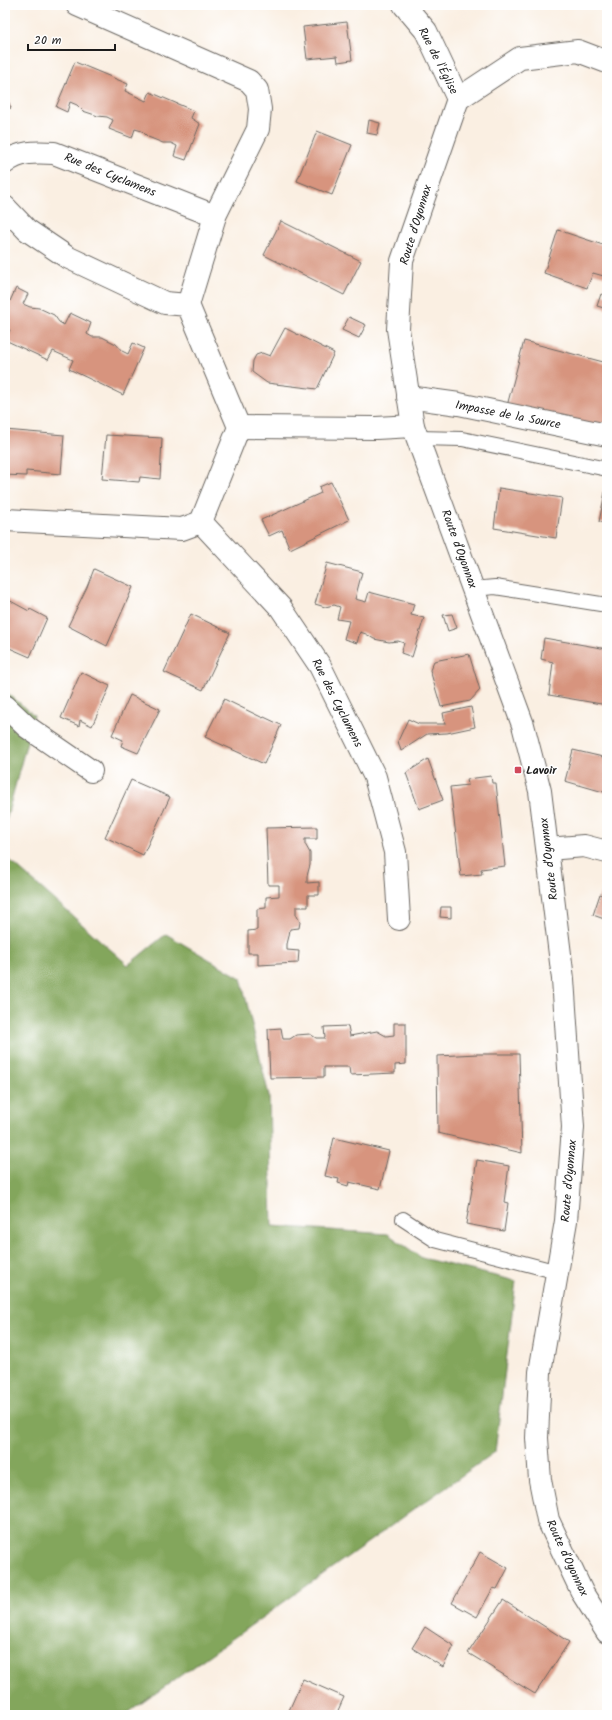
<svg xmlns="http://www.w3.org/2000/svg" width="612" height="1720" viewBox="0 0 612 1720" font-family="Kalam,sans-serif">
	<style>
		.forest { fill: #83a65b; stroke: #50613c }
		.building { fill: #d7947e }
		.lines { fill: none; stroke-linecap: round; stroke-linejoin: round }
		.lane-casing { stroke: #6a6661; stroke-width: 16 }
		.street-casing { stroke: #6a6661; stroke-width: 24 }
		.lane { stroke: #fff; stroke-width: 14 }
		.street { stroke: #fff; stroke-width: 22 }
		.poi-dot { fill: #d1495b; stroke: #fff; stroke-width: 1.5 }
		.labels { text-anchor: middle; dominant-baseline: central; stroke-width: 3; stroke-linejoin: round; paint-order: stroke }
		.street-label { font-size: 12px; fill: #1c1c1c; stroke: #fff }
		.poi-label { font-size: 12px; font-weight: bold; fill: #1c1c1c; stroke: #fff; text-anchor: start }
	</style>
	<rect width="100%" height="100%" fill="#fff"/>
	<filter id="ink" filterUnits="userSpaceOnUse"><feTurbulence type="fractalNoise" baseFrequency=".025" numOctaves="2"/><feDisplacementMap in="SourceGraphic" scale="8" xChannelSelector="R" yChannelSelector="G"/><feConvolveMatrix kernelMatrix="1 2 1 2 8 2 1 2 1" color-interpolation-filters="sRGB"/></filter>
	<filter id="wash" filterUnits="userSpaceOnUse"><feTurbulence type="fractalNoise" baseFrequency=".012" numOctaves="4" result="noise"/><feDisplacementMap in="SourceGraphic" scale="16" xChannelSelector="R" yChannelSelector="G"/><feGaussianBlur stdDeviation="0.9" result="paint"/><feColorMatrix in="noise" values="0 0 0 0 0 0 0 0 0 0 0 0 0 0 0 0 0 1.4 0 .05"/><feComposite in="paint" operator="in"/></filter>
	<g filter="url(#wash)">
		<rect width="100%" height="100%" fill="#faefe2"/>
		<g class="forest">
			<path d="M5,691L34,715L5,824Z"/>
			<path d="M5,856L128,965L166,934L241,978L269,1096L272,1226L388,1234L422,1258L516,1281L495,1452L125,1715H5Z"/>
		</g>
		<g id="blocks">
			<g class="building">
				<path d="M347,22L352,60L338,62L337,56L307,59L303,27Z"/>
				<path d="M75,62L128,84L125,91L146,101L150,92L194,111L191,118L200,124L186,160L174,156L177,146L171,143H163L148,137L142,131L135,129L132,138L109,129L113,120L107,117L98,116L83,111L77,105L70,102L67,112L56,107Z"/>
				<path d="M5,94L11,108L5,110Z"/>
				<path d="M369,120L380,123L377,135L367,133Z"/>
				<path d="M317,131L352,145L332,195L297,181Z"/>
				<path d="M281,221L361,261L344,295L264,255Z"/>
				<path d="M558,230L603,245L607,234V277L593,273L587,288L544,273Z"/>
				<path d="M16,288L28,294L23,304L30,307L39,308L54,315L59,322L64,325L70,313L91,323L87,334L92,337H102L116,344L122,351L128,354L133,343L144,348L123,395L69,369L73,360L53,351L48,360L5,340L10,330L5,328V312Z"/>
				<path d="M601,294L607,295V309L597,306Z"/>
				<path d="M349,317L366,325L359,338L342,330Z"/>
				<path d="M285,328L334,353L317,389L267,383L252,372L253,361L256,355L262,353L270,356Z"/>
				<path d="M524,341L607,363V433L507,406Z"/>
				<path d="M5,430L64,435L61,474L26,471V476L5,475Z"/>
				<path d="M106,435L162,438L160,479L140,477L139,482L102,479Z"/>
				<path d="M331,482L349,520L290,549L282,530L269,536L261,520L321,493L319,487Z"/>
				<path d="M499,488L562,498L556,538L494,528Z"/>
				<path d="M605,492L607,493V523L599,522Z"/>
				<path d="M327,563L362,572L355,599L366,602L369,592L414,604L411,615L424,618L412,657L401,653L404,643L398,641L389,642L374,639L366,634L360,632L357,643L344,639L349,621L337,619L340,607L334,605L325,607L315,604Z"/>
				<path d="M94,569L133,587L107,646L68,626L87,587Z"/>
				<path d="M5,598L29,611L30,609L47,618L30,657L5,646Z"/>
				<path d="M191,614L230,633L203,690L164,672Z"/>
				<path d="M452,614L457,628L448,631L443,615Z"/>
				<path d="M544,638L607,649V705L549,695L553,662L541,659Z"/>
				<path d="M469,654L480,690L470,701L441,707L430,670L434,661Z"/>
				<path d="M81,672L110,686L92,726L80,720L79,726L61,718Z"/>
				<path d="M130,695L160,709L138,753L121,746L123,740L112,735Z"/>
				<path d="M224,699L263,718L264,717L281,725L264,764L205,737Z"/>
				<path d="M471,707L475,727L447,733L427,734L401,751L398,741L408,719L419,724H445L443,713Z"/>
				<path d="M573,750L607,758V793L565,781Z"/>
				<path d="M428,759L443,800L419,809L406,773Z"/>
				<path d="M491,776L492,783H496L505,866L481,869L482,874L461,876L450,787L468,785L467,779Z"/>
				<path d="M131,780L170,797L143,855L105,837Z"/>
				<path d="M317,827V839H305V844L310,853V865L307,876V883L319,882V895H308V907H296V914L300,922L299,928L290,929L289,936L287,944V950L299,951L298,963L258,965V953H248V931L257,930V909L266,908V897L279,896V885H268L266,828Z"/>
				<path d="M600,894L607,897V920L593,915Z"/>
				<path d="M441,907H451V918L440,917Z"/>
				<path d="M394,1023H406V1064L395,1065V1073L350,1075L349,1067H324V1077L270,1078L268,1029L281,1028L283,1039H290L296,1035L310,1034L316,1038H325L324,1027L348,1026L350,1036L377,1031L386,1036L394,1035Z"/>
				<path d="M478,1054H519L522,1153L438,1133L437,1056Z"/>
				<path d="M334,1138L389,1151L380,1189L349,1182L348,1186L338,1183L339,1179L325,1176Z"/>
				<path d="M477,1160L509,1166L504,1202L508,1203L504,1231L466,1224Z"/>
				<path d="M480,1552L508,1568L497,1589L493,1588L477,1617L452,1603Z"/>
				<path d="M503,1600L569,1642L535,1694L468,1653Z"/>
				<path d="M425,1627L454,1646L443,1667L412,1648Z"/>
				<path d="M303,1679L344,1697L336,1715H287Z"/>
			</g>
		</g>
	</g>
	<g filter="url(#ink)">
		<use href="#blocks" fill-opacity="0" stroke="#6a6661" stroke-width="1"/>
		<g class="lines">
			<g class="lane-casing">
				<g id="lane">
					<path d="M418,438L462,439L607,469"/>
					<path d="M473,589L495,587L607,605"/>
					<path d="M403,1219L435,1240L558,1272"/>
				</g>
			</g>
			<g class="street-casing">
				<g id="street">
					<path d="M77,5L249,81L257,90L260,109L258,129L215,216L188,305"/>
					<path d="M404,5L426,31L458,99"/>
					<path d="M458,99L402,261L398,329L413,426L523,725L540,791L563,979L573,1127L566,1221L540,1372L537,1438L540,1480L548,1520L583,1594L607,1632"/>
					<path d="M458,99L520,58L578,51L607,62"/>
					<path d="M5,163C19,151 36,152 54,153L215,216"/>
					<path d="M5,207L27,230L67,257L165,303L188,305L239,427L201,522L182,529L5,520"/>
					<path d="M408,397L459,404L607,435"/>
					<path d="M239,427L376,428L413,426"/>
					<path d="M201,522L281,608L320,666L375,777L395,852L399,919"/>
					<path d="M5,706L27,727L91,771"/>
					<path d="M548,849L584,846L607,852"/>
				</g>
			</g>
			<use href="#lane" class="lane"/>
			<use href="#street" class="street"/>
		</g>
	</g>
	<rect class="poi-dot" x="514" y="766" width="8" height="8" rx="2"/>
	<g class="labels">
		<g class="street-label">
			<text transform="translate(438 61) rotate(63)">Rue de l'Église</text>
			<text transform="translate(110 175) rotate(22)">Rue des Cyclamens</text>
			<text transform="translate(416 225) rotate(-73)">Route d'Oyonnax</text>
			<text transform="translate(508 415) rotate(11)">Impasse de la Source</text>
			<text transform="translate(459 549) rotate(70)">Route d'Oyonnax</text>
			<text transform="translate(337 703) rotate(63)">Rue des Cyclamens</text>
			<text transform="translate(549 859) rotate(-97)">Route d'Oyonnax</text>
			<text transform="translate(569 1181) rotate(-85)">Route d'Oyonnax</text>
			<text transform="translate(567 1558) rotate(65)">Route d'Oyonnax</text>
		</g>
		<g class="poi-label">
			<text x="526" y="770">Lavoir</text>
		</g>
	</g>
	<rect width="612" height="1720" fill="none" stroke="#fff" stroke-width="20"/>
	<path d="M28 44v6h87v-6" fill="none" stroke="#1c1c1c" stroke-width="2"/>
	<text x="34" y="44" font-size="12" fill="#1c1c1c" stroke="#ffffff" stroke-width="3" paint-order="stroke">20 m</text>
</svg>
